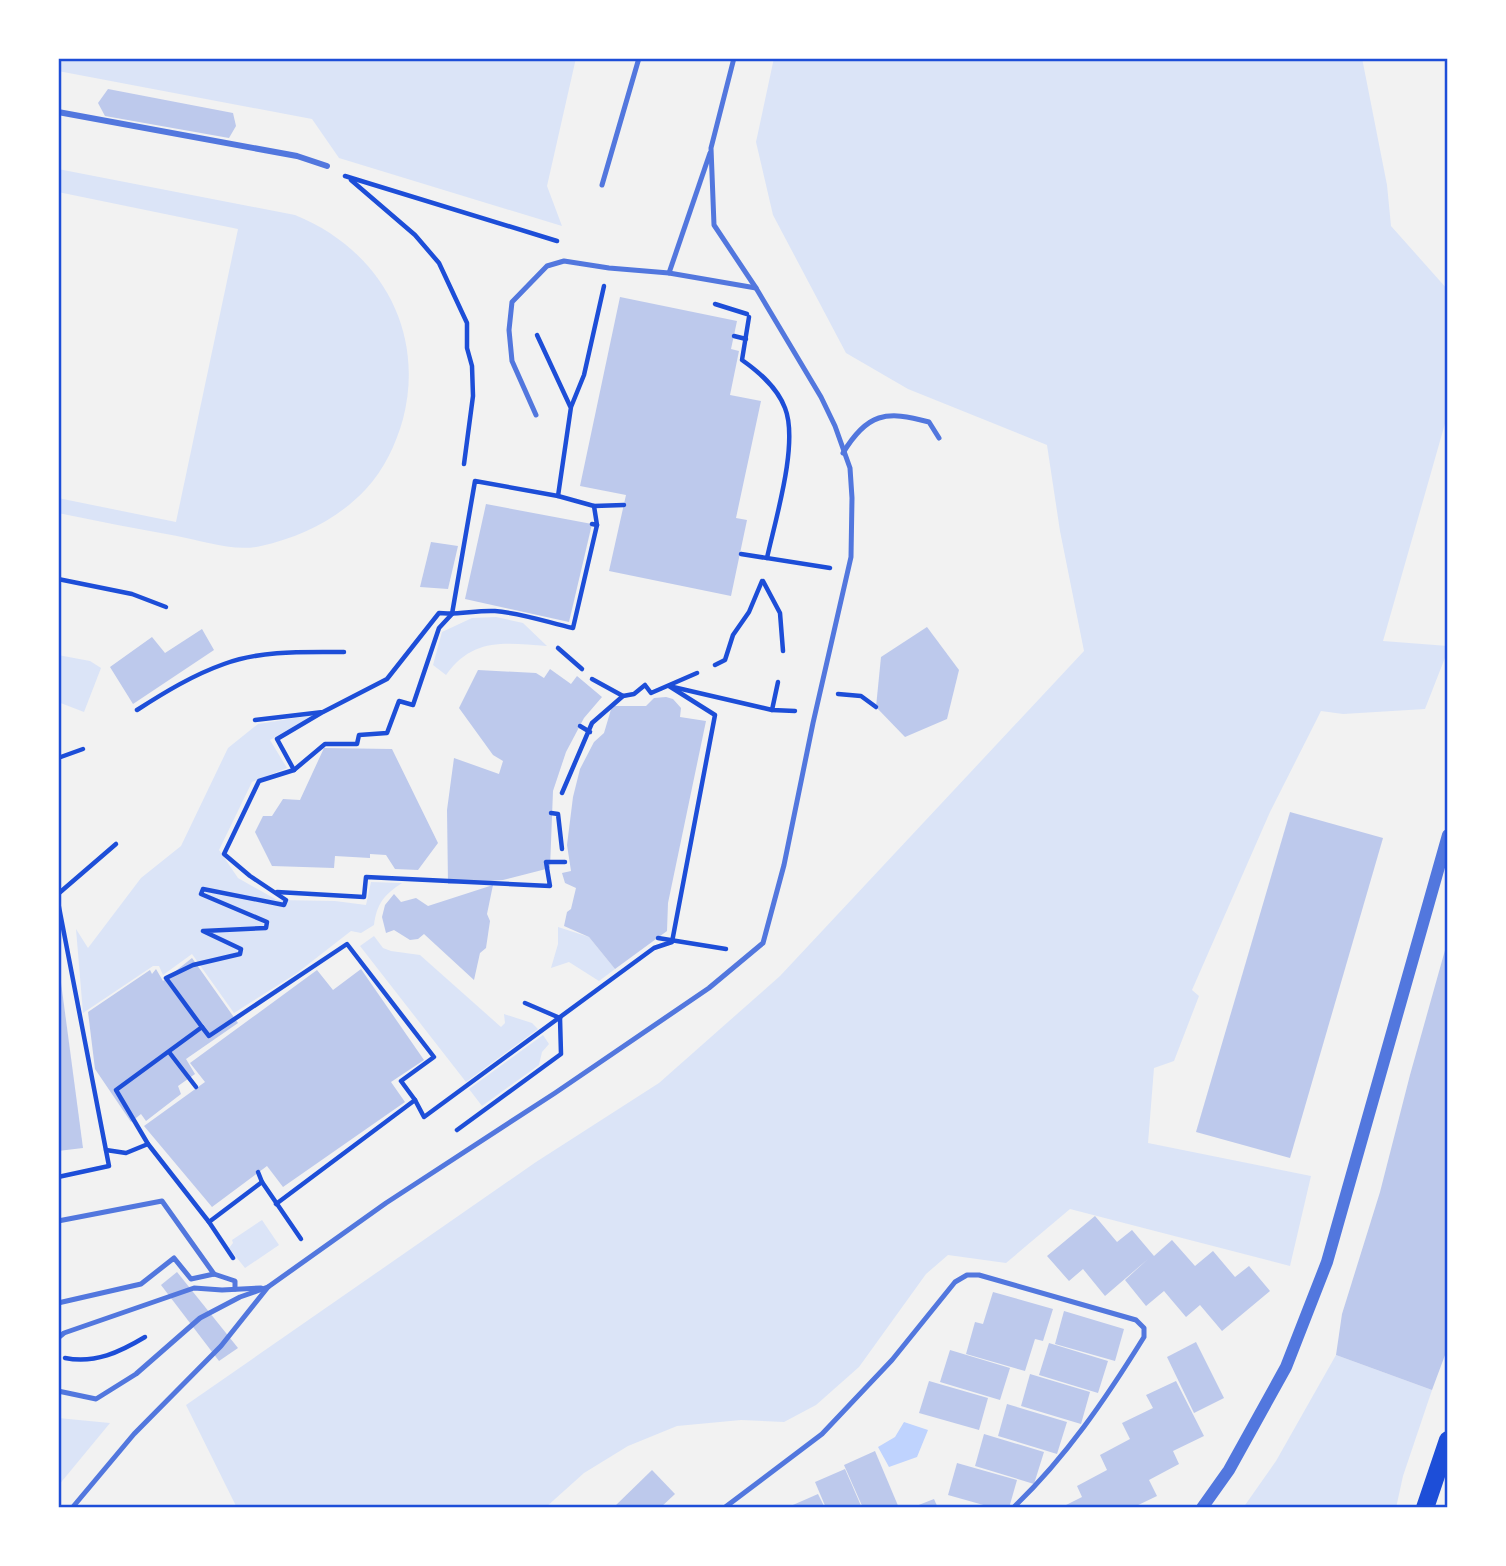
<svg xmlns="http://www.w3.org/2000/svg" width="1506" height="1566" viewBox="0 0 1506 1566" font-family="'DejaVu Sans',sans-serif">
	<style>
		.green { fill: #dbe4f7 }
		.water { fill: #bfd3fe }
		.building { fill: #bdc9ec }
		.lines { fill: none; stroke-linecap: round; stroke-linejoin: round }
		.path { stroke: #1d4ed8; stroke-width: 4.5 }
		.service { stroke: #5277de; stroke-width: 5 }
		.pedestrian { stroke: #5277de; stroke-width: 6 }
		.tertiary { stroke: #5277de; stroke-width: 12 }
		.primary { stroke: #1d4ed8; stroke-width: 18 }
		.neatline { fill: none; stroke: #1d4ed8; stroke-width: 2.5 }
	</style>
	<rect width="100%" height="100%" fill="#f2f2f2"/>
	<g class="green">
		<path d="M58,58H576L547,186L562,226L339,158L312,119L58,71Z"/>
		<path d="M774,58H1362L1387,185L1391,226L1448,290V413L1383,641L1448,646V650L1425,709L1343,714L1321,711L1270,812L1192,990L1199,996L1174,1061L1154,1068L1148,1143L1311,1176L1290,1266L1070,1209L1006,1263L948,1255L926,1274L859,1367L816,1405L784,1422L741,1420L677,1426L628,1446L584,1473L545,1508H237L186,1405L536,1162L659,1083L780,976L1084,651L1060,531L1047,445L908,389L846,353L773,215L756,142Z"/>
		<path d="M58,169L295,215C379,249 426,330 403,419C396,444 384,470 366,489C338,519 301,537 261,546C234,552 203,541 177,536C137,529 98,521 58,513V498L176,522L238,229L58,192Z"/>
		<path d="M496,617L523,623L547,646C505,643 473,637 446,675L433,665L442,632L472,618Z"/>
		<path d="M58,655L90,661L101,668L84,712L58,702Z"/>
		<path d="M314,715L270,740L287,768L252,782L219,850L238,878L277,900L335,901L366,905L371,882L402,883C384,895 377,903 374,925L361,933L351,931L297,973L234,1013L192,954L163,975L159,966H153L83,1013L76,929L88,948L141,878L181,846L228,748L258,724Z"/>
		<path d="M558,927L589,937L615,969L599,981L569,962L551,968L558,944Z"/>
		<path d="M374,936L383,948L391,951L420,955L501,1027L505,1023L504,1014L532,1023L538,1029L466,1082L360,946Z"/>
		<path d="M543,1035L549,1044L542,1052L539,1065L482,1106L469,1089Z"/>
		<path d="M262,1220L279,1245L245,1268L229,1248L233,1243L232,1240Z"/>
		<path d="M1336,1355L1432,1390L1403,1476L1396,1508H1243L1276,1461Z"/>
		<path d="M58,1418L110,1423L58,1486Z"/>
	</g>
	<path class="water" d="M904,1422L928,1430L917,1457L889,1467L878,1447L895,1437Z"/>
	<g class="building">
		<path d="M108,89L233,113L236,126L229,138L105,116L98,103Z"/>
		<path d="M620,297L737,321L731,349L739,351L730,395L761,401L736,518L747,520L731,596L609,571L626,495L580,486Z"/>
		<path d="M486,504L592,524L569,622L465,599Z"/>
		<path d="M431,542L458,546L448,589L420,587Z"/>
		<path d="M927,627L959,670L947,719L905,737L876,707L881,657Z"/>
		<path d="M202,629L214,650L133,704L110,667L152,637L165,653Z"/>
		<path d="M550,669L571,684L577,676L602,697L584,718L566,752L553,791L550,868L503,880L448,884L447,810L454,758L499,774L503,761L493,755L459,708L478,670L536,673L544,678Z"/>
		<path d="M666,697L673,699L681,708L680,717L706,721L668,903L667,931L615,969L589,937L564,926L567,912L571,909L576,888L565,883L562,873L571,871L567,845L573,797L580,769L594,742L604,733L612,706H646L654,698Z"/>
		<path d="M324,748L392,749L438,843L418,870L395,869L386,855L370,854V858L335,856L334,868L272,866L255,832L263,816H272L283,799L300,800Z"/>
		<path d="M1290,812L1383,838L1290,1158L1196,1132Z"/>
		<path d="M493,885L487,914L490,921L486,948L480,953L474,980L424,934L418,939L410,940L394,930L386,933L382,917L385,905L394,894L401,902L416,898L428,906Z"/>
		<path d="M1447,943L1448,1347L1432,1390L1336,1355L1342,1314L1380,1192L1410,1075Z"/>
		<path d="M192,958L238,1023L186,1059L195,1074L178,1086L181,1094L146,1121L141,1114L131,1122L95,1069L88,1012L150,970L152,974L156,969L163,981Z"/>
		<path d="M58,960L83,1148L58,1151Z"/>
		<path d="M361,969L424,1060L391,1082L405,1102L283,1187L267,1166L212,1207L144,1126L205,1082L190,1063L317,970L333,990Z"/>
		<path d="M1095,1216L1117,1242L1132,1230L1154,1256L1172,1240L1195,1266L1213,1251L1235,1277L1249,1266L1270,1291L1222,1331L1200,1305L1186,1317L1164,1291L1146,1306L1125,1280L1148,1259L1105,1296L1083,1269L1069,1281L1047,1256Z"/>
		<path d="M177,1272L238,1348L219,1361L161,1285Z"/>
		<path d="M993,1292L1053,1309L1043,1341L1035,1339L1025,1371L966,1354L975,1322L983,1324Z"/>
		<path d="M1064,1311L1124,1329L1115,1361L1055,1344Z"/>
		<path d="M1196,1342L1224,1398L1194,1413L1167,1357Z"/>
		<path d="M1049,1343L1108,1361L1098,1393L1039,1375Z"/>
		<path d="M950,1350L1010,1368L1000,1400L940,1382Z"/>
		<path d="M1030,1374L1090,1392L1081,1424L1021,1406Z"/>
		<path d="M929,1381L988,1398L979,1430L919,1413Z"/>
		<path d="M1176,1381L1204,1436L1173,1451L1179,1464L1149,1480L1157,1496L1132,1508H1060L1082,1497L1077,1486L1107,1470L1100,1455L1130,1439L1122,1423L1153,1408L1146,1395Z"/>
		<path d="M1007,1404L1067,1422L1057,1454L998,1436Z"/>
		<path d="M984,1434L1044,1452L1034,1484L975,1466Z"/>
		<path d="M875,1451L899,1508H863L844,1465Z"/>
		<path d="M957,1463L1017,1480L1009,1508H994L948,1495Z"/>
		<path d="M845,1469L862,1508H826L815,1482Z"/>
		<path d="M652,1470L675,1494L660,1508H613Z"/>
		<path d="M818,1494L825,1508H786Z"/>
		<path d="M934,1499L938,1508H911Z"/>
	</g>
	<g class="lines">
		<g class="path">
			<path d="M345,176L557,241"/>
			<path d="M351,180L415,235L439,263L467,323V348L472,366L473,396L464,464"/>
			<path d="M715,304L747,314"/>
			<path d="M749,317L742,360C759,372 777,387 785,408C799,443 775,521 767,558"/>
			<path d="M537,335L570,406"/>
			<path d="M734,336L746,339"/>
			<path d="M558,496L571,407L584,375L604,286"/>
			<path d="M592,524L597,525L594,506"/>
			<path d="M741,554L830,568"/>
			<path d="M58,579L132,594L166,607"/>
			<path d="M763,581L780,613L783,651"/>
			<path d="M558,648L582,669"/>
			<path d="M715,665L725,660L733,635L749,612L762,581"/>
			<path d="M592,679L623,696"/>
			<path d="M673,687L772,710L795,711"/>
			<path d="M838,694L861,696L876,707"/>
			<path d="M137,710C165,692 193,675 224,664C262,650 305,652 344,652"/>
			<path d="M772,710L778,682"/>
			<path d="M255,720L323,712L387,679L439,613C458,615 476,610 495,611C521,613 547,622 573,628L597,525"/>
			<path d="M580,726L590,732"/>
			<path d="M58,758L83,749"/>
			<path d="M294,770L277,739L321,713"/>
			<path d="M562,793L592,723L623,696L634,694L645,685L651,693L697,673"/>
			<path d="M551,813L558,814L562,849"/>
			<path d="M277,892L364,897L366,877L550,886L546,862H565"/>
			<path d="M58,894L116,844"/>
			<path d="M58,902L109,1166L58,1177"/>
			<path d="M658,938L726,949"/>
			<path d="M525,1003L560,1018"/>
			<path d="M202,1027L209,1036L347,944L434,1057L401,1081L415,1100"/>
			<path d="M169,1052L196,1087"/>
			<path d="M457,1130L561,1054L560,1018"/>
			<path d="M106,1150L126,1153L148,1144"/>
			<path d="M258,1172L262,1182L301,1239"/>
			<path d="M276,1204L415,1100L424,1117L654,948L672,942L715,715L669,686"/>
			<path d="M209,1222L262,1182"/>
			<path d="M233,1258L209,1222L148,1144L116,1090L202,1027L166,978L193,965L240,954L241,949L203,931L266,928L267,922L201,894L203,889L284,905L286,900L250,876L224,854L259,781L294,770L325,744H357L359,735L387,733L399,701L413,705L439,628L452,614L475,481L558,496L594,506L624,505"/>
			<path d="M65,1358C95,1364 120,1352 145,1337"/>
		</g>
		<g class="service">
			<path d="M602,185L639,58"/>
			<path d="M669,273L710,153"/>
			<path d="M536,415L512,361L509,330L512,302L547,266L564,261L609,268L669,273L756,288"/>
			<path d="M843,453C867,413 886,410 929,422L939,438"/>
			<path d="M58,1221L162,1201L214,1274"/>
			<path d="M58,1303L141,1284L174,1258L191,1279L214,1274L235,1281V1289"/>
			<path d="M58,1338L64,1333L194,1288L222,1290L261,1288"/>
			<path d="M58,1391L96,1399L136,1374L200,1318L240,1297L268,1287"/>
			<path d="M72,1508L134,1434L221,1346L268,1287L386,1203L555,1093L709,988L763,943L784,865L813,723L851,557L852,498L850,468L835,426L821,397L756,288L714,225L711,148L734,58"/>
			<path d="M724,1508L822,1434L892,1360L955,1282L967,1275H979L1136,1320L1144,1328V1337C1105,1400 1066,1457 1013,1508"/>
		</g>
		<path class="pedestrian" d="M58,112L297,156L327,166"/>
		<path class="tertiary" d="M1202,1508L1229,1470L1286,1367L1327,1262L1448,835"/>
		<path class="primary" d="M1425,1508L1448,1440"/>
	</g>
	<rect width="1506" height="1566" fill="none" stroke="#ffffff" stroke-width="119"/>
	<rect x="60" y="60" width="1386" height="1446" class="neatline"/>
</svg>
